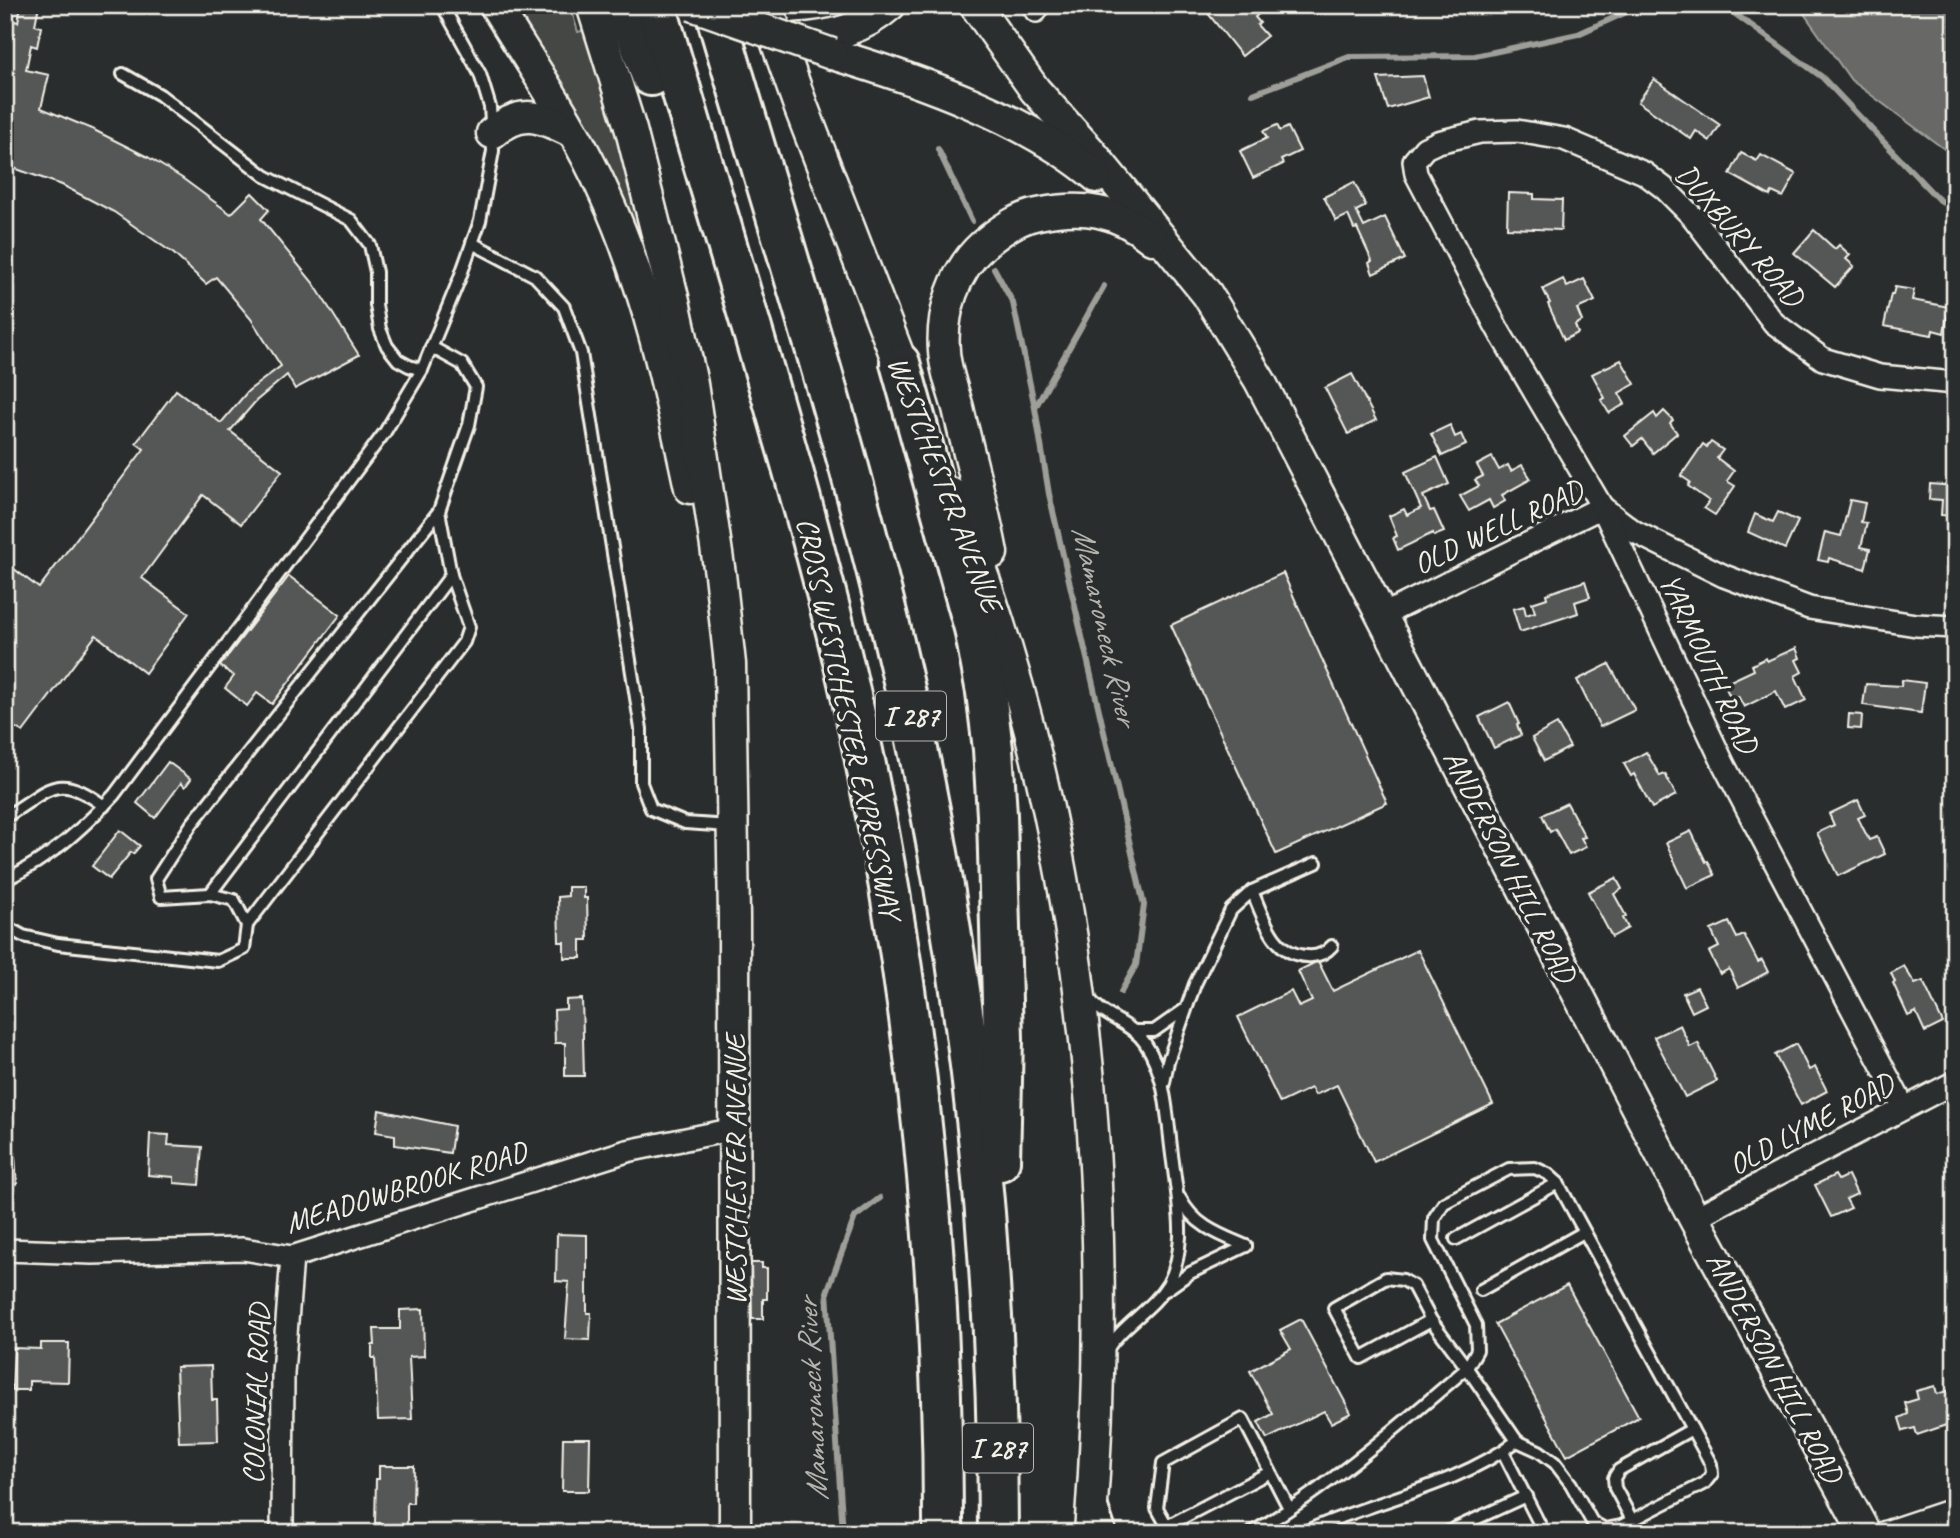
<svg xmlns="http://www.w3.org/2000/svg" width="1960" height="1538" viewBox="0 0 1960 1538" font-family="Caveat,sans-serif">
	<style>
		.green { fill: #444645; stroke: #9c9c96; stroke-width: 2 }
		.water { fill: #676866; stroke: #9f9f9a; stroke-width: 2 }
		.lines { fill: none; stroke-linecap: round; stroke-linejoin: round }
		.stream { stroke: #9f9f9a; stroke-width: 6 }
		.building { fill: #555756; stroke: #f4f1e8; stroke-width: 2 }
		.lane-casing { stroke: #f4f1e8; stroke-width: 16 }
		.street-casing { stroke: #f4f1e8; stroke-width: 26 }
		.secondary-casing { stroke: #f4f1e8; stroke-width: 35 }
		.primary-casing { stroke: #f4f1e8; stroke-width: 38 }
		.highway-casing { stroke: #f4f1e8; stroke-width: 44 }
		.lane { stroke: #2a2d2e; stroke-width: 10 }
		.street { stroke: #2a2d2e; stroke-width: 21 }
		.secondary { stroke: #2a2d2e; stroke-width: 30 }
		.primary { stroke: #2a2d2e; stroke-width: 33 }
		.highway { stroke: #2a2d2e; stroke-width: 38 }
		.secondary-bridge-casing { stroke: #f4f1e8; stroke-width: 35; stroke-linecap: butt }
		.secondary-bridge { stroke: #2a2d2e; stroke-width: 30 }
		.labels { text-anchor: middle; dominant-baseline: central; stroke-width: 7; stroke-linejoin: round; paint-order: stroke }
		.shield { fill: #2a2d2e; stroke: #b7b6b0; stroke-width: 2 }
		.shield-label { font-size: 28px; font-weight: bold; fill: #f4f1e8 }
		.street-label { font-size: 30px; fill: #f4f1e8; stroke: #2a2d2e }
		.water-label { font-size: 32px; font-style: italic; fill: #b5b3ae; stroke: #2a2d2e }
	</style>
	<rect width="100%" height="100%" fill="#2a2d2e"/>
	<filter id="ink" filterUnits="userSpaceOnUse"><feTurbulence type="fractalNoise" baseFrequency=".0143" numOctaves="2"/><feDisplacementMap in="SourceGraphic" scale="14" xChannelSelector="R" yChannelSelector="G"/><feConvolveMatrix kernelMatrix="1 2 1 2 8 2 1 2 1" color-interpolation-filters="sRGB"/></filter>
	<g filter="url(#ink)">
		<path class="green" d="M507,5H570L578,32L585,30L626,163L656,290Z"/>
		<path class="water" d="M1798,5H1955V157L1851,80Z"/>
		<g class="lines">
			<g class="stream">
				<path d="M1723,5L1822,77L1937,198L1955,210"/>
				<path d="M1253,94L1349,57L1475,56L1578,34L1642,5"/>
				<path d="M938,149L972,221"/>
				<path d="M994,268L1013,303L1035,408L1049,494L1144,905L1136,965L1121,992"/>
				<path d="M1035,408L1104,286"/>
				<path d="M843,1533L827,1292L855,1217L880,1198"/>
			</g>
		</g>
		<g class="building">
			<path d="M21,5H39L35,25L41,27L37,47L31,45L26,70L49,75L41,108L94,130L148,157L182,178L231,214L252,193L269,210L261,219L314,284L359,355L295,389L287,375L256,401L230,431L282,471L241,524L203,495L142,578L189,613L145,673L96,635L23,732L9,724L5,731V650L12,639L5,635V562L39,588L144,449L136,443L176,390L221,423L248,391L281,366L251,319L216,277L206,284L174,254L114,212L62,185L5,165V76L13,43L5,41V39L10,20L18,22Z"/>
			<path d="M1205,5H1257L1262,11L1255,17L1260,23L1257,25L1267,36L1242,56L1203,7Z"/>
			<rect x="1476" y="5" width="14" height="4"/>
			<path d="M1423,76L1429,97L1388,109L1378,78Z"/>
			<path d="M1654,79L1720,125L1710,141L1696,131L1691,139L1638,102Z"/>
			<path d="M1277,125L1280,131L1288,127L1300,151L1281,160L1283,164L1253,178L1240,151L1267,138L1263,131Z"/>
			<path d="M1741,153L1757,161L1761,155L1796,174L1783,197L1772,192L1770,196L1730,174Z"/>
			<path d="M1354,182L1366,206L1356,211L1364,227L1385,217L1405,259L1373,274L1369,263L1372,261L1357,228L1354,229L1348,215L1336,221L1324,197Z"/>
			<path d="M1508,193L1534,194V199L1562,200L1561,230L1507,228Z"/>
			<path d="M1814,230L1835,249L1839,245L1850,255L1846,259L1854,266L1835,287L1794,253Z"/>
			<path d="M1563,279L1567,287L1584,279L1595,301L1577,309L1582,321L1575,325L1578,333L1564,340L1548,304L1550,303L1543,289Z"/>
			<path d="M1895,287L1914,290L1912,300L1949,307L1944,333L1933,330L1932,335L1884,326L1891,294H1893Z"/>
			<path d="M1621,360L1635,384L1619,393L1625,404L1609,413L1601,400L1605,398L1592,374Z"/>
			<path d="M1352,374L1376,420L1348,434L1325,388Z"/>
			<path d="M1664,411L1673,420L1670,423L1677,433L1653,453L1642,439L1633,446L1625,436L1654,413L1657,418Z"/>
			<path d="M1450,425L1455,437L1461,434L1466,445L1442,456L1431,434Z"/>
			<path d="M1711,442L1723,450L1717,458L1734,471L1727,481L1735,486L1715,515L1704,508L1709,501L1688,486L1690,482L1681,476L1703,444L1707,447Z"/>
			<path d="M1437,457L1449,484L1423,496L1430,511L1434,510L1444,532L1434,536L1433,533L1398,550L1393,538L1397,536L1389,516L1404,509L1407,515L1421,508L1405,472Z"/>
			<path d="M1492,457L1499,470L1508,465L1511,471L1522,465L1531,479L1502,495L1505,501L1493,508L1489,500L1469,511L1460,496L1479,486L1475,480L1483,476L1477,465Z"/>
			<path d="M1930,484L1955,486V516L1941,515L1942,500L1929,499Z"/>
			<path d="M1850,500L1865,503L1861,522L1867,523L1861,547L1870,549L1865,569L1829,558L1828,562L1818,560L1825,532L1841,536Z"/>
			<path d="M1778,512L1798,521L1785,549L1748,532L1755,514L1773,522Z"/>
			<path d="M1283,573L1387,803L1276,854L1171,625Z"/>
			<path d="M289,576L340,615L272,704L257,693L247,706L225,688L234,676L220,666Z"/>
			<path d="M1585,581L1590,597L1575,602L1578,613L1520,632L1513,609L1524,606L1526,615L1535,612L1532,603L1547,598L1546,594Z"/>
			<path d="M1796,648L1800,658L1796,660L1802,672L1795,676L1806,700L1785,710L1776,691L1744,707L1738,696L1731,699L1724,684L1754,670L1752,665L1766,658L1767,661Z"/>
			<path d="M1609,664L1635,710L1600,727L1577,680Z"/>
			<path d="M1902,680L1925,683L1921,713L1863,705L1866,684L1901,686Z"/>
			<path d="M1509,702L1519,724L1517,725L1521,735L1494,748L1479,717Z"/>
			<path d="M1849,714L1862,715L1861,729L1848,728Z"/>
			<path d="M1557,724L1570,747L1544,761L1532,738Z"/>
			<path d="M1646,752L1660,776L1665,774L1676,795L1652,808L1634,774L1631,776L1624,764Z"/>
			<path d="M168,762L191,779L185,787L181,783L155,818L137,803Z"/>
			<path d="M1858,800L1865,815L1858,818L1869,840L1877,837L1885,854L1838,876L1817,833L1834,825L1829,814Z"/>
			<path d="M1567,803L1585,837L1581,838L1586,847L1569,855L1555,829L1550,832L1542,815Z"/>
			<path d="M120,830L140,846L133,854L131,852L109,879L92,866Z"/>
			<path d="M1691,831L1706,862L1708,861L1715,875L1687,888L1666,843Z"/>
			<path d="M1616,878L1622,889L1614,894L1626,916L1623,918L1628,928L1612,937L1588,892Z"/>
			<path d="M568,887H584V898H587L588,940H581V958H564V942H559L558,897L568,896Z"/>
			<path d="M1729,922L1737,938L1744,935L1758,962L1762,960L1768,972L1738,988L1729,969L1720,974L1709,952L1719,947L1711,930Z"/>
			<path d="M1418,950L1493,1104L1374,1162L1337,1085L1315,1095L1311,1088L1280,1103L1238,1017L1291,991L1299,1007L1312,1001L1298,971L1318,961L1333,991Z"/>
			<path d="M1904,966L1915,984L1923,981L1943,1023L1925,1032L1916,1012L1908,1016L1893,983L1895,982L1891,973Z"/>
			<path d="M1697,987L1706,1005L1692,1012L1683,993Z"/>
			<path d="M582,999L584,1076H565V1043H555L554,1010L566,1009V1000Z"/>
			<path d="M1680,1025L1690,1047L1698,1043L1717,1081L1685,1097L1654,1037Z"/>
			<path d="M1796,1044L1809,1070L1815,1067L1827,1091L1801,1105L1775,1055Z"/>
			<path d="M379,1110L454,1126L450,1153L395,1145V1135L376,1132Z"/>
			<path d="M150,1134L169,1135L168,1145L202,1147L199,1185L174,1183V1177L148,1175Z"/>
			<path d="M5,1157H15L17,1184L5,1185Z"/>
			<path d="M1835,1175L1838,1180L1848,1175L1857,1194L1846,1199L1851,1208L1831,1217L1815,1185Z"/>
			<path d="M557,1234L587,1235V1313H591L590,1340L565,1339L569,1282L556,1281Z"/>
			<path d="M751,1263H762V1268H767V1299H763V1319H752Z"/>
			<path d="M1567,1285L1639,1417L1567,1456L1495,1324Z"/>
			<path d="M423,1309L424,1356L409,1357L412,1419L378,1420L375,1358H372V1345H375L374,1329H400V1310Z"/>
			<path d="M1301,1319L1351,1413L1331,1423L1324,1411L1267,1439L1258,1422L1273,1414L1250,1371L1291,1349L1280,1330Z"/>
			<path d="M41,1343H69L68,1382L29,1381V1390H12L14,1348L41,1349Z"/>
			<path d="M211,1366L212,1400H217L218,1441L179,1442L176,1367Z"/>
			<path d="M1935,1386L1937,1394L1954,1389L1955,1412L1946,1414L1949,1424L1917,1435L1915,1428L1903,1431L1899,1418L1908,1414L1905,1403L1918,1399L1916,1391Z"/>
			<path d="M563,1438H590L589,1491H562Z"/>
			<path d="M379,1466H414L413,1503H407V1533H382V1523H375L376,1479H379Z"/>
		</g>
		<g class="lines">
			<g class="lane-casing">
				<g id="lane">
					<path d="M123,74L160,95L265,176L351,220L370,245L376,272V305L380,329L387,346L398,360L409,366L422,370"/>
					<path d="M472,243L535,276L564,307L581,353L641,729V783L651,809L685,823L730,826"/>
					<path d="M5,817C48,792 56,769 104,806"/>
					<path d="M5,880C51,857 79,832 114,795L385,432L422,370L459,280L480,221L493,151L490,107L480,74L442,5"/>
					<path d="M1252,891C1264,918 1273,955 1307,956C1318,957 1326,953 1332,946"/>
					<path d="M210,894L451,575L439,511"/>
					<path d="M247,925L464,642L469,627L451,575"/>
					<path d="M5,926L23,936L58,944L218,961L244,949L247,925L234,900L210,894L161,897L156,879L191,825L439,511L469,425L476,387L462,364L431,347"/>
					<path d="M1088,997C1103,1018 1131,1022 1145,1043C1168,1077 1167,1123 1173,1162C1176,1187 1181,1213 1180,1237C1179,1253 1176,1270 1168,1284C1152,1310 1123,1324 1106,1351"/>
					<path d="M1134,1031H1154L1184,1010"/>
					<path d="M1164,1083L1168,1061L1195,984L1231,910L1252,891L1316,863"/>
					<path d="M1180,1198C1194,1226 1220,1235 1246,1246"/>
					<path d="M1456,1239L1558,1183"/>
					<path d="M1166,1290L1190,1273L1246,1246"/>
					<path d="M1481,1290L1584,1232"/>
					<path d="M1431,1320L1361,1358L1334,1308L1386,1278L1403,1280L1413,1286L1431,1320L1467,1368L1477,1350L1476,1325L1433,1240L1434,1218L1444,1203L1509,1169L1535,1168L1548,1174L1558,1183L1711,1464L1712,1474L1705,1483L1621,1526L1605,1529L1592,1522L1571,1484L1555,1463L1539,1451L1517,1441"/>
					<path d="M1503,1452L1540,1525L1541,1533"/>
					<path d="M1270,1472L1167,1526L1157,1508L1163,1463L1243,1419L1289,1508"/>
					<path d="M1102,1506L1111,1533"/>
					<path d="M1632,1520L1615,1488L1614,1478L1619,1470L1692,1429"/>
					<path d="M1251,1533C1327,1489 1400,1425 1467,1368L1517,1441C1454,1488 1373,1500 1302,1533"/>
					<path d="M1445,1533L1526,1496"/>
				</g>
			</g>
			<g class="street-casing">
				<g id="street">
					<path d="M1033,5L1036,11"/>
					<path d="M1381,616L1602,507L1635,532L1724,576L1809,608L1916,625L1955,627"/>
					<path d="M1904,1108L1724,765L1602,507L1497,328L1416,174L1414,161L1425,148L1438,142L1480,132L1517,131L1564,139L1644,173L1664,188L1693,217L1774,323L1823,359L1880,376L1955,383"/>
					<path d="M1694,1218L1955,1082"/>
					<path d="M5,1250L92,1253L243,1249L292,1257L627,1151L735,1129"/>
					<path d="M282,1533L283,1373L292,1257"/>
					<path d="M1883,1533L1955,1509"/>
				</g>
			</g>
			<g class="secondary-casing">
				<g id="secondary">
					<path d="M495,5C533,67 576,129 605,195C647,287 669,390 690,488"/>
					<path d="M592,5L631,130L674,301L692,384L720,574L730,664L734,918L735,1533"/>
					<path d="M975,5L1035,90L1090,151L1207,294L1260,381L1694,1218L1865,1533"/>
					<path d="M796,39C832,37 863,29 890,5"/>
					<path d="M832,54C919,80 1027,118 1097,177"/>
					<path d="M492,133C522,108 539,116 572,132"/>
					<path d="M952,494C1085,822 1117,1182 1090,1533"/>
					<path d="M992,553C983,504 969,456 958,408C953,390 945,370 944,351C941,313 954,271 983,245C999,231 1017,218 1038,214C1082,205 1116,209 1152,239"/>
				</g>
			</g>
			<g class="primary-casing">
				<path id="primary" d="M765,5L801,107L900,363"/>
			</g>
			<g class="highway-casing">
				<g id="highway">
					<path d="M626,5L651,76"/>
					<path d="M656,5C688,113 720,221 752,329C788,452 824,575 852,700C913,973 944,1253 943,1533"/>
					<path d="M713,5C779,231 852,455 904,685C967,962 998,1248 998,1533"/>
					<path d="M900,363L974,628L986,692L993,749L997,815L1003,1039L1000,1161"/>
				</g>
			</g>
			<use href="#lane" class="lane"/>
			<use href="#street" class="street"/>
			<use href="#secondary" class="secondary"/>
			<use href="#primary" class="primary"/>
			<use href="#highway" class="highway"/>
			<g class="secondary-bridge-casing">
				<path id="secondary-bridge" d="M692,5L832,54"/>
			</g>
			<use href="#secondary-bridge" class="secondary-bridge"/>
		</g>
	</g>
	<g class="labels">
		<g class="shield">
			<rect x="876" y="691.5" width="70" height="49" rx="5"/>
			<rect x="963" y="1423.5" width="70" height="49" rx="5"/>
		</g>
		<g class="shield-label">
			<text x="911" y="716">I 287</text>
			<text x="998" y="1448">I 287</text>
		</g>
		<g class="street-label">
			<text transform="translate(1740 235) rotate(49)">DUXBURY ROAD</text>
			<text transform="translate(945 484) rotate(69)">WESTCHESTER AVENUE</text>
			<text transform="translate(1498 527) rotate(-25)">OLD WELL ROAD</text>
			<text transform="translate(1709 663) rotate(65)">YARMOUTH ROAD</text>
			<text transform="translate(849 718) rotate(78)">CROSS WESTCHESTER EXPRESSWAY</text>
			<text transform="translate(1510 866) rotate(63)">ANDERSON HILL ROAD</text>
			<text transform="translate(1811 1124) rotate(-28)">OLD LYME ROAD</text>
			<text transform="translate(735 1170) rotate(-90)">WESTCHESTER AVENUE</text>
			<text transform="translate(406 1187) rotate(-17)">MEADOWBROOK ROAD</text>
			<text transform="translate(1775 1367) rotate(62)">ANDERSON HILL ROAD</text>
			<text transform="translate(256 1394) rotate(-88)">COLONIAL ROAD</text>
		</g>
		<g class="water-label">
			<text transform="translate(1105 625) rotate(77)">Mamaroneck River</text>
			<text transform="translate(812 1400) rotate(-93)">Mamaroneck River</text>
		</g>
	</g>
	<rect width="1960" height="1538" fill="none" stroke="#2a2d2e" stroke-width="28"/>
	<rect x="14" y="14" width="1932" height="1510" fill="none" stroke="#f4f1e8" stroke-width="2.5" filter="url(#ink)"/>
</svg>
